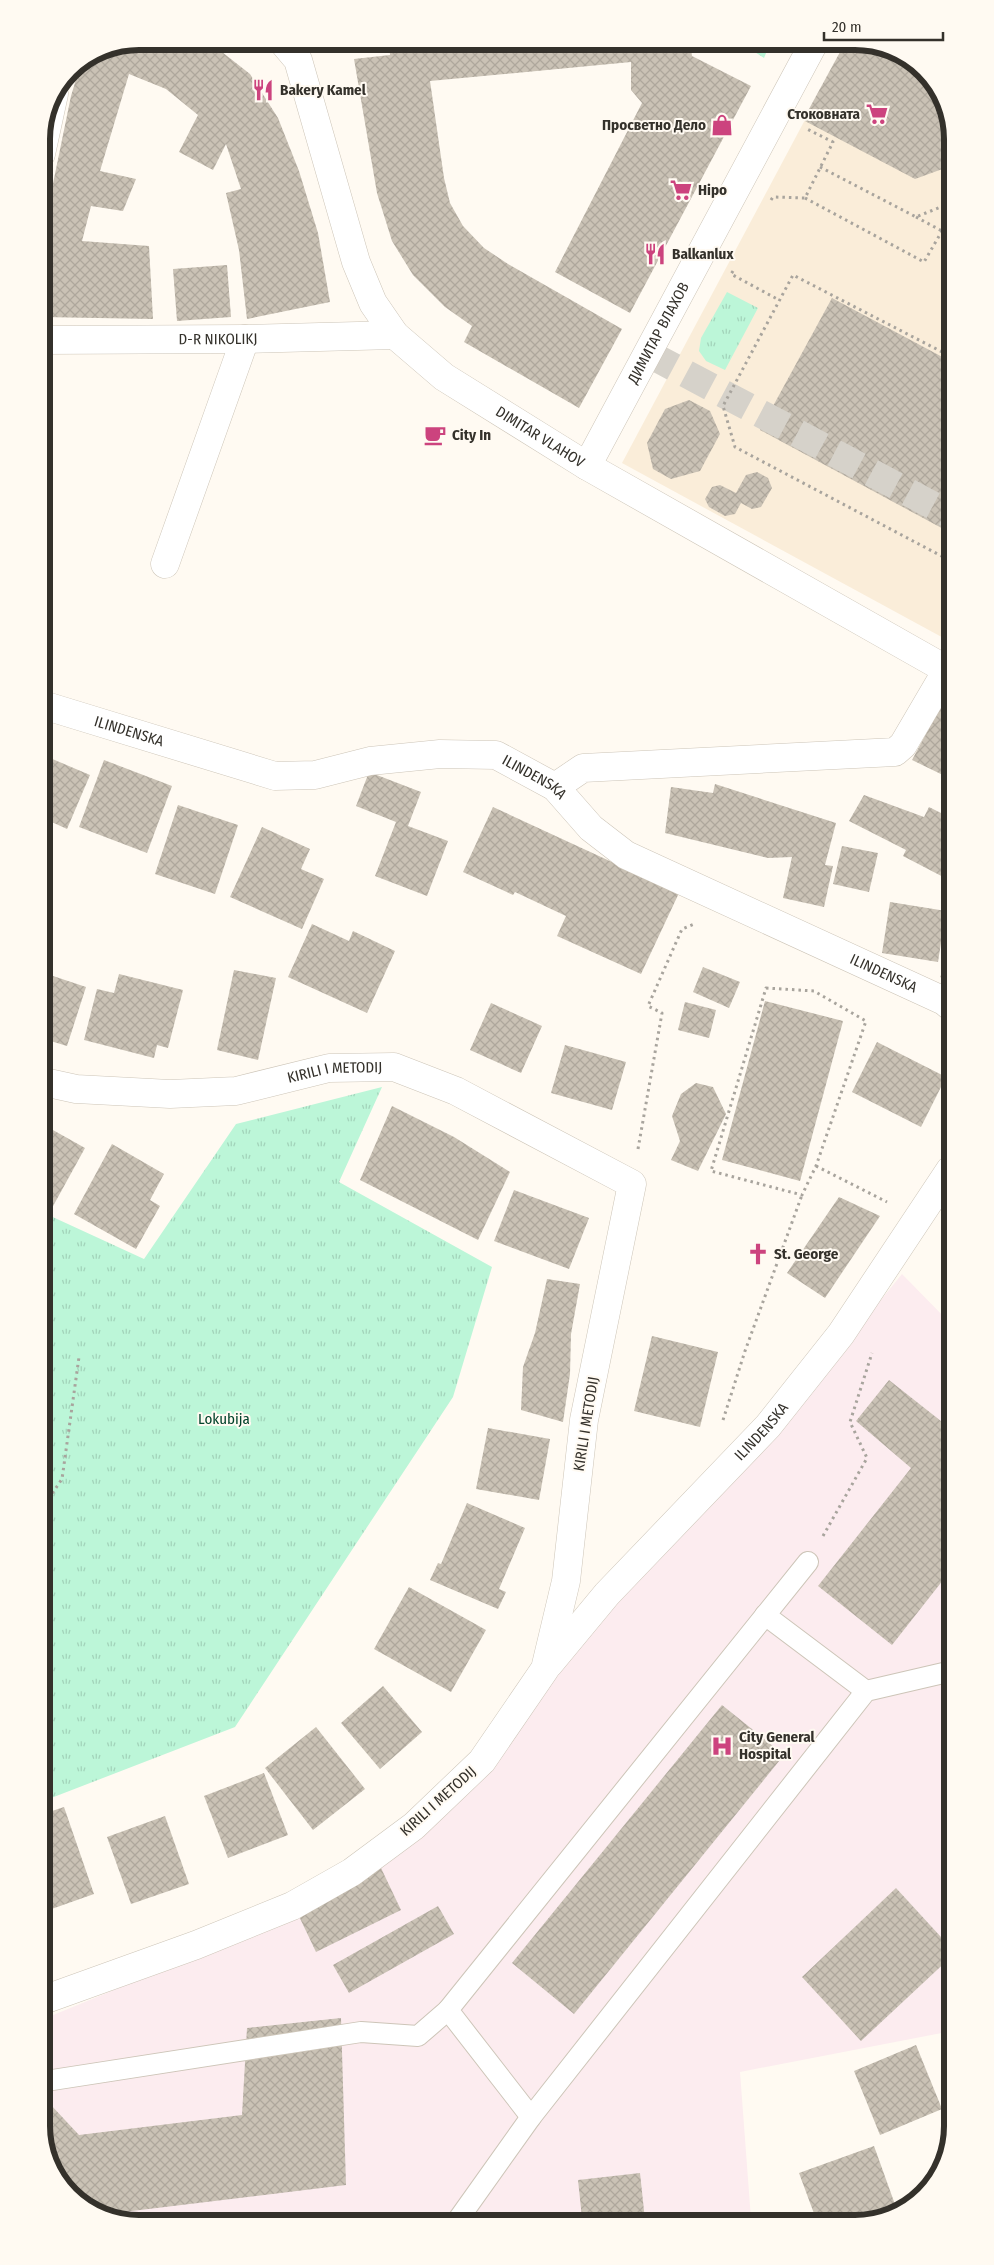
<svg xmlns="http://www.w3.org/2000/svg" width="994" height="2265" viewBox="0 0 994 2265" font-family="'Fira Sans Condensed',sans-serif">
	<style>
		.built { fill: #faedd9 }
		.medical { fill: #fcecef }
		.grass { fill: url(#grass-tufts) }
		.building { fill: url(#building-cross-hatch) }
		.lines { fill: none; stroke-linecap: round; stroke-linejoin: round }
		.street-tunnel { stroke: #d6d2ca; stroke-width: 28; stroke-dasharray: 28 14; stroke-linecap: butt }
		.lane-casing { stroke: #cdc5b8; stroke-width: 22 }
		.street-casing { stroke: #cdc5b8; stroke-width: 29 }
		.path { stroke: #a8a49d; stroke-width: 3; stroke-dasharray: 2.5 4; stroke-linecap: butt }
		.lane { stroke: #fff; stroke-width: 20 }
		.street { stroke: #fff; stroke-width: 28 }
		.labels { text-anchor: middle; dominant-baseline: central; stroke-width: 4; stroke-linejoin: round; paint-order: stroke }
		.poi-label { font-size: 15px; font-weight: bold; fill: #34312b; stroke: #fffaf2; text-anchor: start }
		.street-label { font-size: 15px; fill: #34312b; stroke: #fffaf2 }
		.park-label { font-size: 15px; fill: #00432b; stroke: #fffaf2 }
		.rim { fill: none; stroke: #34312b; stroke-width: 6 }
	</style>
	<defs>
		<pattern id="grass-tufts" width="24" height="20" patternUnits="userSpaceOnUse" patternTransform="scale(1.25)"><rect width="24" height="20" fill="#bcf6d8"/><path d="M3 7l-1-3M5 7V3M7 7l1-3M15 17l-1-3M17 17v-4M19 17l1-3" fill="none" stroke="#a2d3ba"/></pattern>
		<pattern id="building-cross-hatch" width="8" height="8" patternUnits="userSpaceOnUse" patternTransform="scale(1.25)"><rect width="8" height="8" fill="#cac2b5"/><path d="M0 0l8 8M0 8l8-8" fill="none" stroke="#aea79c"/></pattern>
	</defs>
	<rect width="100%" height="100%" fill="#fffaf2"/>
	<path class="built" d="M847,41H861L915,62L947,108L949,641L622,463Z"/>
	<path class="medical" d="M902,1274L951,1324L952,2031L740,2072L751,2219L133,2224L80,2204L47,2157L46,2018L284,1920L422,1833L563,1660L773,1433Z"/>
	<g class="grass">
		<path d="M738,41H771L764,58Z"/>
		<path d="M727,292L758,308L725,370L706,361L699,351L701,338Z"/>
		<path d="M382,1087L339,1182L492,1267L453,1397L235,1727L46,1800L44,1213L144,1259L236,1124Z"/>
	</g>
	<g class="building">
		<path d="M139,41H208L250,74L278,118L299,171L318,233L330,302L247,319L239,250L226,193L241,189L226,144L213,170L179,152L198,115L166,89L129,74L100,171L136,179L123,211L91,206L82,241L149,246L153,319L42,317V237L71,96L81,63L102,49Z"/>
		<path d="M389,41H690L692,56L751,86L630,313L555,272L642,103L631,90V62L430,81L444,178L450,203L463,226L484,248L508,264L622,329L579,408L464,342L472,326L445,307L413,275L392,241L377,193L354,59L390,55Z"/>
		<path d="M846,41H861L915,62L947,108L948,167L915,179L803,120Z"/>
		<path d="M227,265L231,317L177,321L173,269Z"/>
		<path d="M832,298L948,360L949,532L760,430Z"/>
		<path d="M689,400L710,411L720,434L700,471L671,479L653,469L647,443L665,409Z"/>
		<path d="M757,472L768,478L772,488L761,507L752,509L741,503L735,514L725,516L709,507L705,499L712,487L720,485L736,493L746,475Z"/>
		<path d="M943,702L949,705V778L912,760Z"/>
		<path d="M43,755L90,775L67,829L43,818Z"/>
		<path d="M104,760L172,786L147,853L79,827Z"/>
		<path d="M369,772L421,792L408,826L448,841L427,896L375,876L396,822L356,806Z"/>
		<path d="M715,784L836,823L825,865L833,866L824,907L783,898L792,857L768,858L665,833L671,787L713,793Z"/>
		<path d="M864,795L924,817L929,807L949,817V880L903,856L906,850L849,821Z"/>
		<path d="M178,805L238,825L215,894L155,874Z"/>
		<path d="M493,807L679,893L641,974L557,936L566,916L515,892L513,895L463,872Z"/>
		<path d="M262,827L310,849L301,869L324,879L302,929L230,897Z"/>
		<path d="M842,846L878,853L869,892L833,884Z"/>
		<path d="M890,902L946,911L938,962L882,953Z"/>
		<path d="M312,924L349,941L353,931L395,951L367,1013L288,977Z"/>
		<path d="M950,957V982L940,977Z"/>
		<path d="M703,967L740,982L729,1008L693,992Z"/>
		<path d="M234,970L276,978L258,1060L217,1050Z"/>
		<path d="M44,973L86,987L67,1046L44,1039Z"/>
		<path d="M119,974L183,990L168,1048L157,1045L154,1058L84,1040L97,989L114,993Z"/>
		<path d="M765,1001L843,1021L800,1181L722,1160Z"/>
		<path d="M685,1002L716,1010L709,1038L678,1030Z"/>
		<path d="M491,1003L542,1026L521,1073L470,1050Z"/>
		<path d="M877,1042L946,1077L921,1127L852,1092Z"/>
		<path d="M565,1045L626,1062L612,1110L551,1093Z"/>
		<path d="M696,1083L713,1087L726,1114L698,1171L671,1160L680,1141L672,1116L681,1094Z"/>
		<path d="M392,1106L454,1137L510,1172L478,1240L360,1180Z"/>
		<path d="M44,1125L85,1148L52,1208L44,1203Z"/>
		<path d="M112,1144L164,1174L150,1200L160,1206L136,1249L74,1214Z"/>
		<path d="M514,1190L589,1218L569,1269L494,1241Z"/>
		<path d="M839,1197L880,1216L825,1298L787,1273Z"/>
		<path d="M547,1279L580,1284L571,1334L570,1374L563,1422L521,1410L523,1367L535,1333Z"/>
		<path d="M652,1336L718,1352L700,1427L634,1411Z"/>
		<path d="M889,1380L951,1429V1570L892,1645L818,1586L911,1468L856,1421Z"/>
		<path d="M488,1428L550,1439L539,1500L476,1489Z"/>
		<path d="M467,1503L525,1528L499,1589L506,1592L498,1609L430,1580L438,1563L441,1564Z"/>
		<path d="M409,1587L486,1630L451,1692L374,1649Z"/>
		<path d="M383,1686L422,1732L380,1769L341,1723Z"/>
		<path d="M722,1705L784,1755L574,2014L512,1963Z"/>
		<path d="M316,1727L365,1789L313,1830L265,1768Z"/>
		<path d="M264,1773L288,1835L228,1858L204,1796Z"/>
		<path d="M64,1807L94,1894L46,1911V1813Z"/>
		<path d="M165,1816L189,1884L131,1904L107,1837Z"/>
		<path d="M381,1868L401,1910L316,1952L296,1910Z"/>
		<path d="M896,1888L952,1949V1956L861,2041L802,1977Z"/>
		<path d="M438,1906L454,1934L349,1993L333,1965Z"/>
		<path d="M341,2018L346,2185L107,2214L80,2204L47,2157L46,2109L50,2104L79,2135L242,2115L247,2028Z"/>
		<path d="M916,2045L942,2109L880,2135L854,2071Z"/>
		<path d="M874,2146L897,2210L886,2218L816,2219L799,2173Z"/>
		<path d="M942,2161L937,2177L932,2165Z"/>
		<path d="M640,2173L645,2220L568,2221L582,2218L578,2180Z"/>
	</g>
	<g class="lines">
		<path class="street-tunnel" d="M649,354L949,514"/>
		<g class="lane-casing">
			<g id="lane">
				<path d="M765,1615L866,1691"/>
				<path d="M46,2081L361,2032L418,2036L448,2010"/>
				<path d="M531,2117L448,2010L808,1562"/>
				<path d="M457,2221L531,2117L866,1691L952,1671"/>
			</g>
		</g>
		<g class="street-casing">
			<g id="street">
				<path id="s1" d="M282,41L298,60L356,262L373,303L395,335L444,377L587,466L949,671"/>
				<path d="M41,154L54,94"/>
				<path id="s2" d="M42,340L245,339L395,335"/>
				<path id="s3" d="M587,466L815,41"/>
				<path d="M165,564L245,339"/>
				<path id="s4" d="M43,705L275,776L315,775L370,761L440,754L496,755L555,787L591,828L626,855L944,1001L950,1006"/>
				<path d="M555,787L583,768L895,752L903,745L947,670"/>
				<path id="s5" d="M44,1082L76,1089L170,1094L236,1091L329,1068L394,1067L456,1091L632,1184L584,1420L566,1581L545,1669L482,1761L414,1826L352,1872L292,1906L196,1945L46,1999"/>
				<path id="s6" d="M549,1664L607,1594L768,1426L841,1334L950,1170"/>
			</g>
		</g>
		<g class="path">
			<path d="M820,167L916,217L948,204"/>
			<path d="M805,198L924,262L942,231L948,232"/>
			<path d="M771,200L773,197L805,198L833,142L807,129"/>
			<path d="M916,217L942,231"/>
			<path d="M733,271L731,274L779,300"/>
			<path d="M948,355L793,275L723,406L735,447L949,560"/>
			<path d="M766,988L814,991L866,1021L816,1166L802,1195L711,1171Z"/>
			<path d="M944,1135L950,1127"/>
			<path d="M638,1149L662,1013L648,1006L682,929L694,924"/>
			<path d="M816,1166L887,1202"/>
			<path d="M723,1420L745,1351L802,1195"/>
			<path d="M45,1504L62,1479L79,1357"/>
			<path d="M823,1536L867,1458L850,1422L872,1353"/>
		</g>
		<use href="#lane" class="lane"/>
		<use href="#street" class="street"/>
	</g>
	<defs>
		<g id="restaurant-bare" transform="scale(1.725)"><path d="M-5-6h1v4h1v-4h1v4h1v-4h1v5L-1.5 .5V6h-2V.5L-5-1ZM5-6V6H3V1.5H1.5Q1.5-4 5-6Z" fill="#cc437e" stroke="#fffaf2" stroke-width="2.5" paint-order="stroke"/></g>
		<g id="supermarket-bare" transform="scale(1.725)"><path d="M-6-5.5h2.5l.6 2H6L4.5 2H-2.5L-4.4-4H-6ZM-1.5 3.2a1.3 1.3 0 1 0 .1 0ZM3 3.2a1.3 1.3 0 1 0 .1 0Z" fill="#cc437e" stroke="#fffaf2" stroke-width="2.5" paint-order="stroke"/></g>
		<g id="shop-bare" transform="scale(1.725)"><path d="M-5-2.5h2.3a2.7 3.5 0 0 1 5.4 0H5L5.5 6h-11ZM-1.5-2.5h3a1.5 2.3 0 0 0-3 0Z" fill="#cc437e" stroke="#fffaf2" stroke-width="2.5" paint-order="stroke"/></g>
		<g id="cafe-bare" transform="scale(1.725)"><path d="M-5.5-4.5H6V0H3Q3 3.5 0 3.5H-2.5Q-5.5 3.5-5.5 0ZM3-3.2v2h1.7v-2ZM-6 4.5H4V6H-6Z" fill="#cc437e" stroke="#fffaf2" stroke-width="2.5" paint-order="stroke"/></g>
		<g id="church-bare" transform="scale(1.725)"><path d="M-1.2-6h2.4v3.5h3.3v2.4h-3.3V6h-2.4V-.1h-3.3v-2.4h3.3Z" fill="#cc437e" stroke="#fffaf2" stroke-width="2.5" paint-order="stroke"/></g>
		<g id="hospital-bare" transform="scale(1.725)"><path d="M-5-5h3v3.5h4V-5h3V5h-3V1.5h-4V5h-3Z" fill="#cc437e" stroke="#fffaf2" stroke-width="2.5" paint-order="stroke"/></g>
	</defs>
	<g fill-rule="evenodd">
		<use href="#restaurant-bare" x="263" y="90"/>
		<use href="#supermarket-bare" x="877" y="114"/>
		<use href="#shop-bare" x="722" y="125"/>
		<use href="#supermarket-bare" x="681" y="190"/>
		<use href="#restaurant-bare" x="655" y="254"/>
		<use href="#cafe-bare" x="435" y="435"/>
		<use href="#church-bare" x="758" y="1254"/>
		<use href="#hospital-bare" x="722" y="1746"/>
	</g>
	<g class="labels">
		<g class="poi-label">
			<text x="280" y="90">Bakery Kamel</text>
			<text x="860" y="114" text-anchor="end">Стоковната</text>
			<text x="706" y="125" text-anchor="end">Просветно Дело</text>
			<text x="698" y="190">Hipo</text>
			<text x="672" y="254">Balkanlux</text>
			<text x="452" y="435">City In</text>
			<text x="774" y="1254">St. George</text>
			<text x="739" y="1737">City General<tspan x="739" dy="17">Hospital</tspan></text>
		</g>
		<g class="street-label">
			<text stroke="none"><textPath href="#s3" startOffset="151">ДИМИТАР ВЛАХОВ</textPath></text>
			<text stroke="none"><textPath href="#s2" startOffset="176">D-R NIKOLIKJ</textPath></text>
			<text stroke="none"><textPath href="#s1" startOffset="496">DIMITAR VLAHOV</textPath></text>
			<text stroke="none"><textPath href="#s4" startOffset="90">ILINDENSKA</textPath></text>
			<text stroke="none"><textPath href="#s4" startOffset="510">ILINDENSKA</textPath></text>
			<text stroke="none"><textPath href="#s4" startOffset="915">ILINDENSKA</textPath></text>
			<text stroke="none"><textPath href="#s5" startOffset="294">KIRILI I METODIJ</textPath></text>
			<text transform="translate(586 1424) rotate(-81)">KIRILI I METODIJ</text>
			<text stroke="none"><textPath href="#s6" startOffset="315">ILINDENSKA</textPath></text>
			<text transform="translate(438 1801) rotate(-42)">KIRILI I METODIJ</text>
		</g>
		<g class="park-label">
			<text x="224" y="1419">Lokubija</text>
		</g>
	</g>
	<path d="M0 0H994V2265H0ZM139 50H855A89 89 0 0 1 944 139V2126A89 89 0 0 1 855 2215H139A89 89 0 0 1 50 2126V139A89 89 0 0 1 139 50Z" fill="#fffaf2" fill-rule="evenodd"/>
	<path class="rim" d="M139 50H855A89 89 0 0 1 944 139V2126A89 89 0 0 1 855 2215H139A89 89 0 0 1 50 2126V139A89 89 0 0 1 139 50Z"/>
	<path d="M824 32v8h119v-8" fill="none" stroke="#34312b" stroke-width="2.5"/>
	<text x="832" y="32" font-size="15" fill="#34312b" stroke="#fffaf2" stroke-width="4" paint-order="stroke">20 m</text>
</svg>
